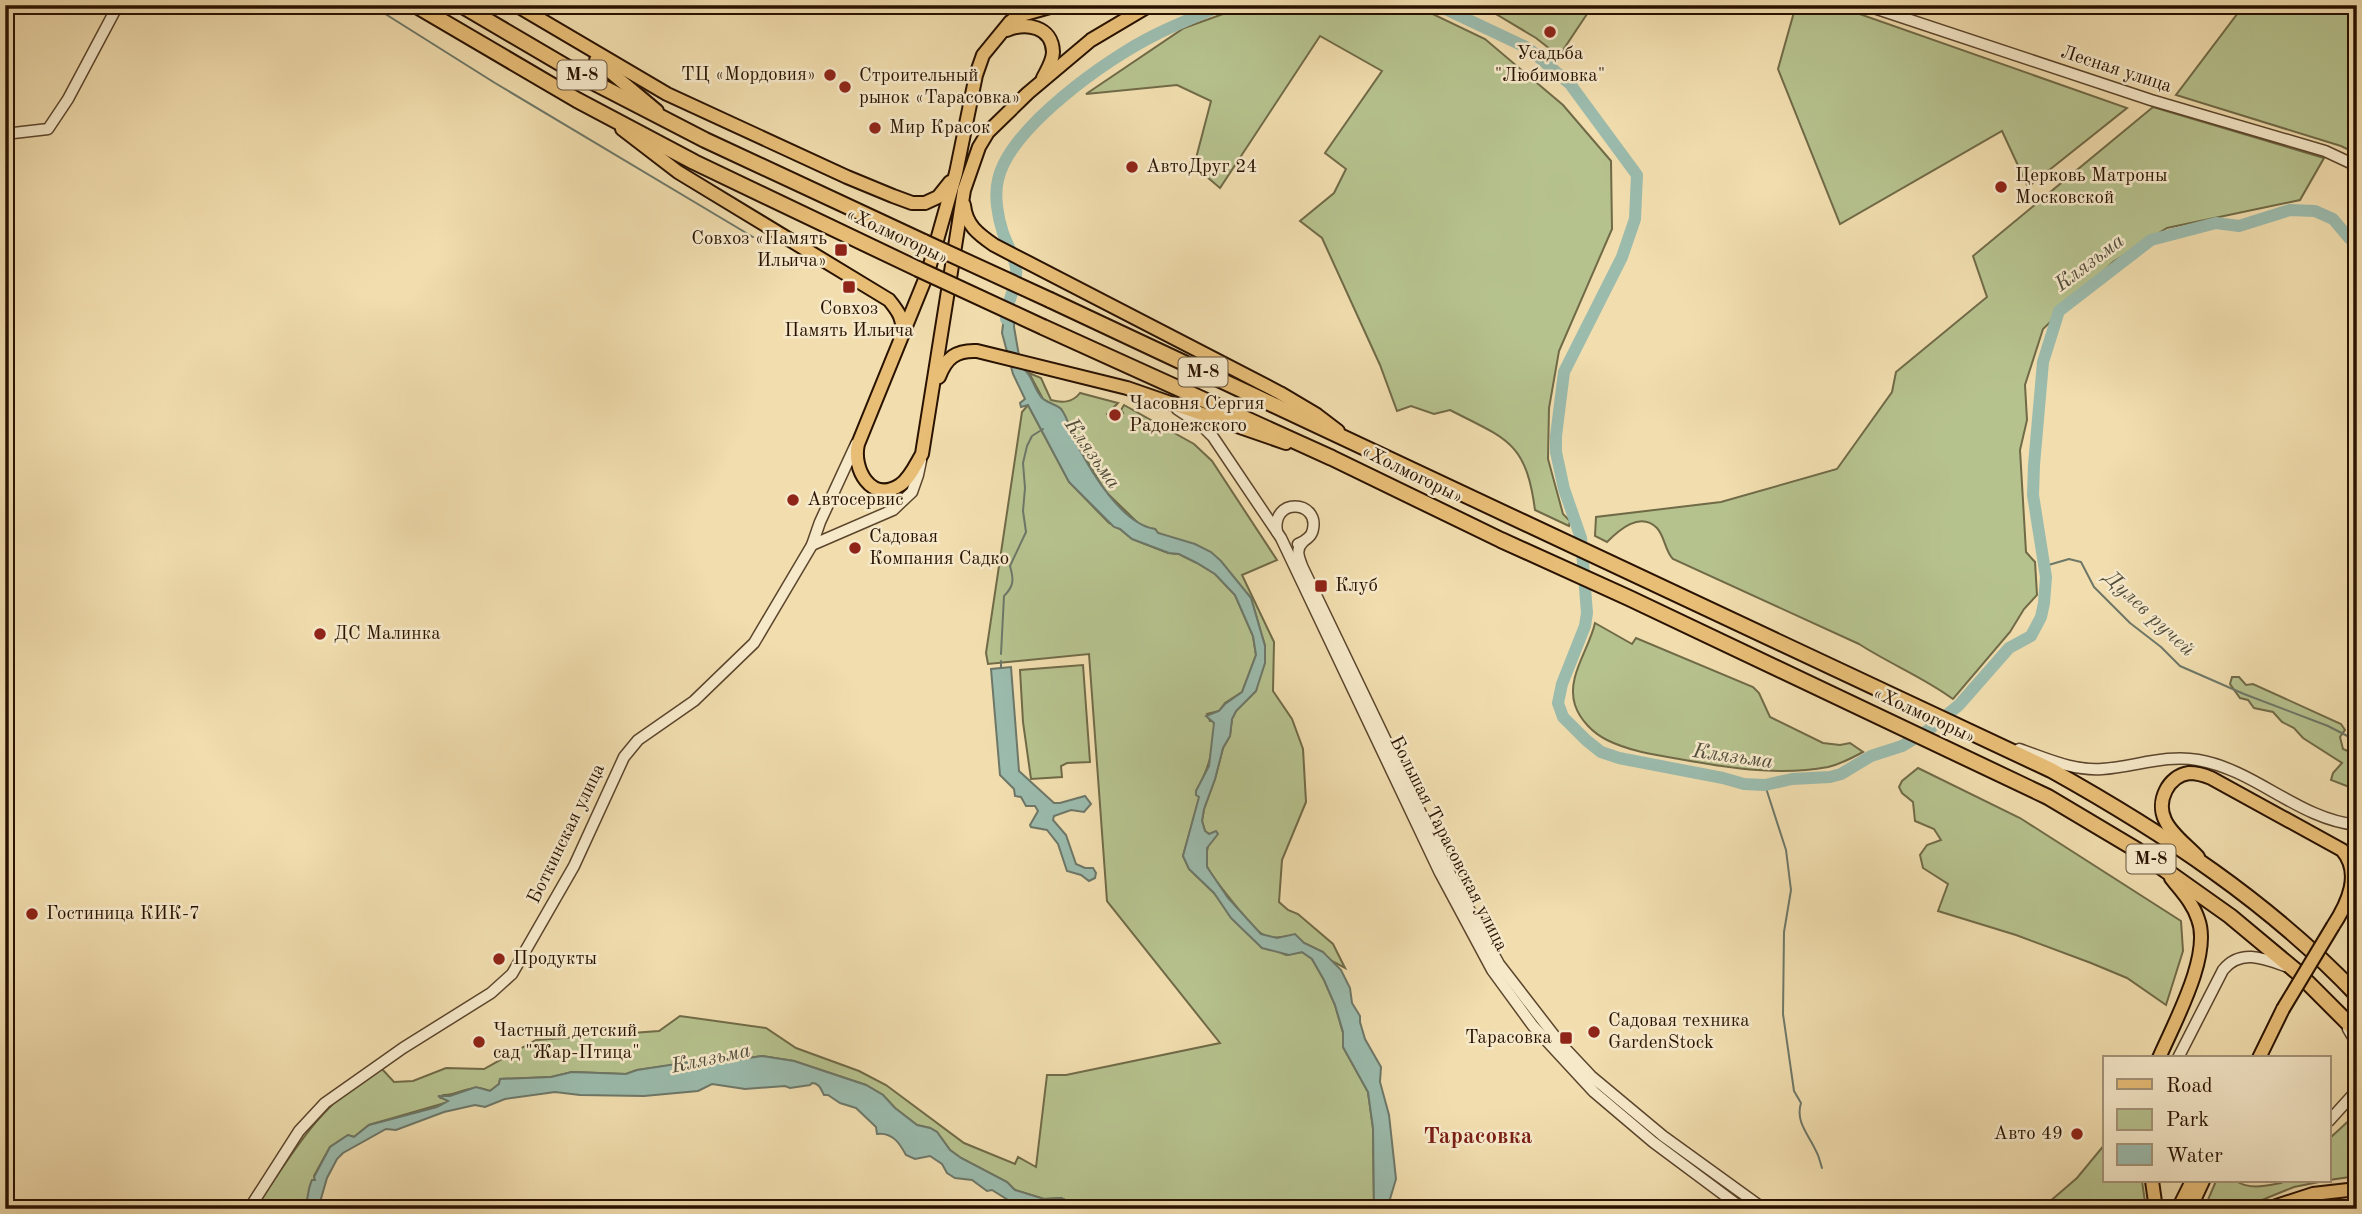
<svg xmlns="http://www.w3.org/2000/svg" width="2362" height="1214" viewBox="0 0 2362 1214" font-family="'Old Standard TT',serif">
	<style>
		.green { fill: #b6c28e; stroke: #706a47; stroke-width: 2 }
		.water { fill: #9bbbad; stroke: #6d7768; stroke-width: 2 }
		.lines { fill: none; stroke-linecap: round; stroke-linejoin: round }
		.stream { stroke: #6d7768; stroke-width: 2 }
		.river { stroke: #9bbbad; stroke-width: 12 }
		.minor-casing { stroke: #5b452c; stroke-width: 13 }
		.major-casing { stroke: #291200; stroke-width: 16 }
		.highway-casing { stroke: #291200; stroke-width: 18 }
		.minor { stroke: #f6e9ca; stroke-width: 10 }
		.major { stroke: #e8be77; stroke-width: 12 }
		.highway { stroke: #e8be77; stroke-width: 14 }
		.major-bridge-casing { stroke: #291200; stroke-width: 16; stroke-linecap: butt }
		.highway-bridge-casing { stroke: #291200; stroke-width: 18; stroke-linecap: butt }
		.major-bridge { stroke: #e8be77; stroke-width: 12 }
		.highway-bridge { stroke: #e8be77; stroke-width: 14 }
		.poi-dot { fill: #8f2418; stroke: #f6e9ca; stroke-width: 2.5 }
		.labels { text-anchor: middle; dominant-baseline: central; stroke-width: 5; stroke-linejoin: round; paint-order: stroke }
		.shield { fill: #f6e9ca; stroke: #66523d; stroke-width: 2 }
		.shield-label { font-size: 18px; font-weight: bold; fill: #291200 }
		.poi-label { font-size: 19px; fill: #291200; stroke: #f6e9ca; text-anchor: start }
		.street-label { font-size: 19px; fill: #291200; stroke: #f6e9ca }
		.water-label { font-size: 21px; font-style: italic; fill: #514d3d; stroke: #f6e9ca }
		.quarter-label { font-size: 23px; font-weight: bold; fill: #7a1f14; stroke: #f6e9ca }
	</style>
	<rect width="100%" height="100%" fill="#f1ddae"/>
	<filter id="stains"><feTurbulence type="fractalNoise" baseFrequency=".00286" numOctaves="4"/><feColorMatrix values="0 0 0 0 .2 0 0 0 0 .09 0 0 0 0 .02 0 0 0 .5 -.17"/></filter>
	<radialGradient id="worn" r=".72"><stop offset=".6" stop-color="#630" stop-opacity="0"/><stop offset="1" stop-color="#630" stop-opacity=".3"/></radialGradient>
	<g class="green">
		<path d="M1248,5H1414L1485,39L1563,105L1611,161L1612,229L1559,351L1549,408L1548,459L1563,514L1570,521L1569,526L1535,510C1526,441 1506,439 1450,410L1434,414L1411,406L1397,411L1380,365L1322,238L1300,221L1334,193L1346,169L1325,153L1382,71L1320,36L1220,188L1194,166L1211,101L1177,85L1086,94L1184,28Z"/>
		<path d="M1481,5H1593L1559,56L1536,38Z"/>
		<path d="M1796,5H1834L2127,108L2028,187L2002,131L1840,224L1778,69Z"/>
		<path d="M2244,5H2357V154L2341,146L2176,95Z"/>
		<path d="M2153,107L2324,158L2300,200L2167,228L2113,262L2043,329L2025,385L2027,420L2020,450L2026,552L2035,562L2037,595L2024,609L2010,632L1953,699C1923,677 1890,664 1859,644L1673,559C1665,551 1665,537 1657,528C1640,511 1619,530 1607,542L1595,536L1596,517L1721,502L1837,469L1892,392L1896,372L1987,297L1973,256Z"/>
		<path d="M1029,373L1041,378L1051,400C1062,403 1072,403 1080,393L1118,403L1107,414L1113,421L1123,413L1121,410L1124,405L1194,444L1212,461L1277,560L1242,575L1274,642L1273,691L1292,719L1303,749L1306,802L1282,860L1279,902L1288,910L1298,914L1333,944L1345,968L1328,959L1323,952L1304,943L1295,935C1284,937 1272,940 1262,934C1254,930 1210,875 1207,866C1203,854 1211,845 1209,834L1205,831L1202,821L1204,809L1215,779L1223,748L1230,736L1232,719L1236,711L1256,691L1265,646L1251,598L1233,578L1174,539L1158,533L1155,529L1146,528L1138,523L1105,491L1078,446L1061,409L1043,399Z"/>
		<path d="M1028,405L1069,482L1109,523L1120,529L1132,539L1168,553L1179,554L1197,563L1215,574L1235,595L1253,636L1256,655L1242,692L1225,703L1219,711L1207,714L1210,721H1214C1216,745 1208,771 1196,791L1200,796L1183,856L1189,869L1214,893L1262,948L1268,947L1286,955L1302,952L1312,959L1324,980L1335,1005L1343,1033V1047L1368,1092L1373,1128L1374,1209H1085L1061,1198L1044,1199L1015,1190L1007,1182L961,1158L950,1150L937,1132L930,1128L917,1125L895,1108L883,1095L866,1085L794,1061L762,1056L735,1060L724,1058L637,1070L626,1074L572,1072L551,1077L500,1079L499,1084L490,1091C486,1090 482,1088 478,1088C466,1087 455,1096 443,1095L441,1098L447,1099L448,1101L445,1103L369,1125L354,1137L348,1135L330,1147L314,1176L315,1181C310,1190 309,1199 304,1209H255C289,1158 324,1096 382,1069L394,1082L413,1081L446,1068L484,1069L536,1040L659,1031L680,1016L766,1028L796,1048L859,1071L886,1085L964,1143L1015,1164L1018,1157L1036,1167L1047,1075H1066L1220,1043L1107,901L1089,654L988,664L986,653L1022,412Z"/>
		<path d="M1595,623L1632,644L1636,638L1753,687L1759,693L1770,717L1823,743L1840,745L1850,743L1863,752C1852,758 1841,764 1828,767C1779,776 1728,768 1679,759C1655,755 1629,751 1607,740C1593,733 1580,720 1575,705C1566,677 1589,650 1595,623Z"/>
		<path d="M1083,665L1090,762L1067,763L1061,766L1062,777L1031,779L1023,722L1020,670Z"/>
		<path d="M2232,677H2239L2246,685L2253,684L2341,724L2345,730L2340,737L2343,749L2357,755V790L2331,780L2333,773L2342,763L2303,738L2294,728L2282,722L2273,712L2254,708L2248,700L2240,698L2230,684Z"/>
		<path d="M1918,768L2020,818L2181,921L2183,951L2166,1005L2127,978L2091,963L2016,935L1938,911L1948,884L1923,868L1920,855L1927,845L1941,840L1934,829L1915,821L1913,802L1902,793L1899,787L1902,781Z"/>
		<path d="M2357,1113V1176L2329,1180V1139Z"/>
		<path d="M2105,1144V1181H2142L2146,1209H2041L2077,1178Z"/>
		<path d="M2216,1181H2236C2250,1190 2265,1186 2281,1183L2284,1181H2324L2294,1187L2240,1209H2204Z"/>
	</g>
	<g class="water">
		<path d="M1005,309L1015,314L1014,327L1021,367C1033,375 1033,388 1042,398C1047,403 1056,404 1061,409C1068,417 1071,434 1077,444C1091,472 1122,524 1155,529L1158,533L1195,544L1211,552L1221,561L1251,598L1265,646V663L1256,691L1236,711L1232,719L1230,736L1223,748L1215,779L1204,809L1202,821L1205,831L1209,834L1216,831L1218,834L1207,848V867L1228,898L1261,934L1277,938L1295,934L1304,943L1323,952L1341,970L1350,988L1352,1003L1360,1016V1022L1365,1039L1381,1067L1380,1082L1389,1115L1396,1179L1387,1209H1374L1373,1128L1368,1092L1343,1047V1032L1335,1005L1324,980L1312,959L1302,952L1289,955L1262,948L1231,918L1214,893L1189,869L1183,856L1199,797L1196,795V791L1209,766L1214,723L1206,716L1219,711L1225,704L1242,692L1256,655L1253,636L1235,595L1215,574L1197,563L1179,554L1169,553L1132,539L1120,529L1114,527L1069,482L1028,405L1021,407L1020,403L1025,399L1013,374L1002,333Z"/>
		<path d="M1011,667L1019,771L1054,803H1060L1085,796L1091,804L1084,812L1071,810L1054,816L1053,820L1066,835L1076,864L1085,868H1093L1096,873L1095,878L1089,881L1081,875L1067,871L1058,844L1047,830L1031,827L1030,825L1038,811L1035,806H1026L1021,797L1015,796L1014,789L1000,775L991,669Z"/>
		<path d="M762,1056L794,1061L866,1085L883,1095L895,1108L917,1125L930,1128L937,1132L950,1150L961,1158L1007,1182L1015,1190L1044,1199L1061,1198L1085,1209H1036L1035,1206H1029L1017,1201L1013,1203L992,1190L987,1191L972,1180L955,1178L947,1173L942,1164L930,1156L915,1159L906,1155C900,1144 893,1132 877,1134L876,1127L856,1108L840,1103L828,1095H824C821,1089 819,1083 812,1083L810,1085L790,1088L785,1086L745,1089L712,1084L698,1091L644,1096L580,1095L555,1092L505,1099L485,1107L475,1105L444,1112L396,1130L386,1129L343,1153L337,1159L327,1178L318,1209H304C309,1199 307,1190 312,1180H315L314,1177L330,1147L348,1135L354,1137L369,1125L437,1107L448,1101L438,1096H450L476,1087L490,1091L499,1084L500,1079L551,1077L572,1072L626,1074L637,1070L709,1059L735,1060Z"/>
	</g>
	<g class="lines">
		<g class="stream">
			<path d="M371,5L495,83L753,237"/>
			<path d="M2045,566L2069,559L2081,562L2094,587L2130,623L2161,647L2180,666L2244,694L2328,726L2357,741"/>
			<path d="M1001,654L1004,596C1014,586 1014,580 1010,566L1026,532L1023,511L1025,488L1023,463L1027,446L1032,436L1043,429"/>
			<path d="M1001,661V668"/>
			<path d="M1765,785L1786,850L1791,890L1784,932L1783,1014L1794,1091L1801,1103C1795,1122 1809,1135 1816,1151C1819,1156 1820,1162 1822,1168"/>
		</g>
		<g class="river">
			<path d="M1437,5L1528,48L1570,84L1637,175L1635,219L1622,257L1564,372L1556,436V452L1564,489L1581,538L1587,613L1585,626L1562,684L1558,703L1563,717L1586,740L1601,752L1619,758L1723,778L1744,784L1765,785L1792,779L1830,777L1841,774L1871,756L1902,746L1927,731L1959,705L2009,648L2031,636L2041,617L2044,603L2046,577L2033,495L2034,465L2043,362L2059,311L2151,240L2216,223L2239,226L2290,210L2315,211L2333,219L2349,238L2357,244"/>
			<path d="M1006,319C1006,301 1018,287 1016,268C1014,255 1007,245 1003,233C998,218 994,196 998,180C1009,128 1108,58 1155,35C1177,24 1200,15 1223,5"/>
		</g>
		<g class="minor-casing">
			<g id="minor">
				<path d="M1865,5L2151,100L2325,151L2357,166"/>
				<path d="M5,134L48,129L68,99L118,5"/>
				<path d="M1177,409L1201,425L1213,437L1281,538L1440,873L1492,970L1533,1026L1594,1092L1653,1142L1743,1209"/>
				<path d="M1277,532C1271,497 1319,500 1313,529C1312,537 1305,541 1298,544"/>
				<path d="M1303,542C1295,550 1299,557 1302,566L1453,880L1499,964L1560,1043L1591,1076L1663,1136L1764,1209"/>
				<path d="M812,545L893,510L912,492L918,475L921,461"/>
				<path d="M2019,749C2046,758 2072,771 2102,769C2134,767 2166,754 2198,760C2256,770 2298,819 2357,825"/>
				<path d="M2348,1029L2357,1044"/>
				<path d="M2178,1058L2223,970C2240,949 2263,958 2285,966"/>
				<path d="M2329,1121L2357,1090"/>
				<path d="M249,1209L299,1131L325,1103L403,1048L491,993L512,974L574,866L624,757L638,740L694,701L754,643L812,545L820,522L856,444"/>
			</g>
		</g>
		<g class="major-casing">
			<g id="major">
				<path d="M516,5L667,94L847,177L893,196L912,203H925L938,197L950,182"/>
				<path d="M1057,5L1018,16L1010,22L983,55L976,75L956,173L928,272L858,444C852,468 871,504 900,485C910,478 916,464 922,454L964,190L979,147L988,132L1028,93L1091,40L1150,5"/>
				<path d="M1007,30C1026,22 1052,26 1053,52C1053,61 1047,70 1043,78"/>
				<path d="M596,60L657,111"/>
				<path d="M622,129L678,172L889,300C898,311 905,320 901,335"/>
				<path d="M964,205C966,225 978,234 994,245L1280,393L1317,415L1338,431"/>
				<path d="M939,377C946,358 956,350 977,351L1127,388L1286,443"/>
				<path d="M2198,857C2188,846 2171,834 2165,820C2156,801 2168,776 2189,773C2197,773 2204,775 2211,778L2342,850C2362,873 2348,903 2333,926"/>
				<path d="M2159,1058C2174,1023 2212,955 2198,919C2193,903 2181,891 2171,878"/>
				<path d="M2259,1058L2283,1009"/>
				<path d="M2152,1181L2156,1209"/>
				<path d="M2178,1209L2192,1181"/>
				<path d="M2190,1209L2203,1181"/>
				<path d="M2267,1209L2313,1194L2357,1189"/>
			</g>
		</g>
		<g class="highway-casing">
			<g id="highway">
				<path d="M415,5L577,100L694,162L918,269"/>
				<path d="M461,5L587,79L705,140L924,242"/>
				<path d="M1050,300L2051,770C2162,832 2269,902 2357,995"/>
				<path d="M1043,327L1332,458L1501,540L1629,598L2048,797L2137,850L2230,916L2296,971L2357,1032"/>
			</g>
		</g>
		<use href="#minor" class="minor"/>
		<use href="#major" class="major"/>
		<use href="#highway" class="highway"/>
		<g class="major-bridge-casing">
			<path id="major-bridge" d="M2283,1009L2333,926"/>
		</g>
		<g class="highway-bridge-casing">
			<g id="highway-bridge">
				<path d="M924,242L1050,300"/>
				<path d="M918,269L1043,327"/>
			</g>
		</g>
		<use href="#major-bridge" class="major-bridge"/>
		<use href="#highway-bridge" class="highway-bridge"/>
	</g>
	<g class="poi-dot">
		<circle cx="1550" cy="32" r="7"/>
		<circle cx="830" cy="75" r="7"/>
		<circle cx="845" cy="87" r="7"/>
		<circle cx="875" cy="128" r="7"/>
		<circle cx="1132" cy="167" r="7"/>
		<circle cx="2001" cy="187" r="7"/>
		<rect x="834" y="243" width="14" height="14" rx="3.5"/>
		<rect x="842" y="280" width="14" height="14" rx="3.5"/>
		<circle cx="1115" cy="415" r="7"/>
		<circle cx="793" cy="500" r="7"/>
		<circle cx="855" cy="548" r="7"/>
		<rect x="1314" y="579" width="14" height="14" rx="3.5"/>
		<circle cx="320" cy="634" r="7"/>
		<circle cx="32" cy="914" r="7"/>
		<circle cx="499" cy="959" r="7"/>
		<circle cx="1594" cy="1032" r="7"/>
		<rect x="1559" y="1031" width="14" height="14" rx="3.5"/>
		<circle cx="479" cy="1042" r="7"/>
		<circle cx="2077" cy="1134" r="7"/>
	</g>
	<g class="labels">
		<g class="shield">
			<rect x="557.5" y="60.5" width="49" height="29" rx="5"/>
			<rect x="1178.5" y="357.5" width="49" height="29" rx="5"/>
			<rect x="2126.5" y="844.5" width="49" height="29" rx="5"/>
		</g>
		<g class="shield-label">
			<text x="582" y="75">М-8</text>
			<text x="1203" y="372">М-8</text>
			<text x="2151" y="859">М-8</text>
		</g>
		<g class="poi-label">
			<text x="1550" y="54" text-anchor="middle">Усадьба<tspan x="1550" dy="22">"Любимовка"</tspan></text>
			<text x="816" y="75" text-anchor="end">ТЦ «Мордовия»</text>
			<text x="859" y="76">Строительный<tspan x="859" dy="22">рынок «Тарасовка»</tspan></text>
			<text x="889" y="128">Мир Красок</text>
			<text x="1146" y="167">АвтоДруг 24</text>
			<text x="2015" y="176">Церковь Матроны<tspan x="2015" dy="22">Московской</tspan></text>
			<text x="827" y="239" text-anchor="end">Совхоз «Память<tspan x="827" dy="22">Ильича»</tspan></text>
			<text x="849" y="309" text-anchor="middle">Совхоз<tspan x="849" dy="22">Память Ильича</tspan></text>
			<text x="1129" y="404">Часовня Сергия<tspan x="1129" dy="22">Радонежского</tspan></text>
			<text x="807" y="500">Автосервис</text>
			<text x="869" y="537">Садовая<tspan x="869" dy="22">Компания Садко</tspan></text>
			<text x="1335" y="586">Клуб</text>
			<text x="334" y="634">ДС Малинка</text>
			<text x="46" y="914">Гостиница КИК-7</text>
			<text x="513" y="959">Продукты</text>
			<text x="1608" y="1021">Садовая техника<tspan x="1608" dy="22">GardenStock</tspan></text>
			<text x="493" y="1031">Частный детский<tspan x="493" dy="22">сад "Жар-Птица"</tspan></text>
			<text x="1552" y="1038" text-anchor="end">Тарасовка</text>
			<text x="2063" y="1134" text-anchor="end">Авто 49</text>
		</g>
		<g class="street-label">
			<text transform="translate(2116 70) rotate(18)">Лесная улица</text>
			<text transform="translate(897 237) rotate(25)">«Холмогоры»</text>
			<text transform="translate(1412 475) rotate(26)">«Холмогоры»</text>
			<text transform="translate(1924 716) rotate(25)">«Холмогоры»</text>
			<text transform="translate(567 834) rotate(-64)">Боткинская улица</text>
			<text transform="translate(1448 844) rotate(63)">Большая Тарасовская улица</text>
		</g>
		<g class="water-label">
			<text transform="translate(2090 263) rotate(-37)">Клязьма</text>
			<text transform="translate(1092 454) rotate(55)">Клязьма</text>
			<text transform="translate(2149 614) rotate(43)">Дулев ручей</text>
			<text transform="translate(1733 757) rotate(8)">Клязьма</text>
			<text transform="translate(711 1059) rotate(-12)">Клязьма</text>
		</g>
		<g class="quarter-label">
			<text x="1478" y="1136">Тарасовка</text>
		</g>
	</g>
	<rect width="2362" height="1214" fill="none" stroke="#f1ddae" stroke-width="28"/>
	<rect x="7" y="7" width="2348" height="1200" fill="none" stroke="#291200" stroke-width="3.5"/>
	<rect x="14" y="14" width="2334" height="1186" fill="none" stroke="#291200" stroke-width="2"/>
	<rect x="2103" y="1056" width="228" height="126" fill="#f6e9ca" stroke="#a49379" stroke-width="2"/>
	<rect x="2117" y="1079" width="35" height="10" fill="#e8be77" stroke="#a49379" stroke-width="2"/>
	<text x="2166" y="1092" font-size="21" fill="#291200">Road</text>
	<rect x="2117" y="1109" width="35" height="21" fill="#b6c28e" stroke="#a49379" stroke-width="2"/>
	<text x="2166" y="1126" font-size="21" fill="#291200">Park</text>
	<rect x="2117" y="1144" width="35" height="21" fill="#9bbbad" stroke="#a49379" stroke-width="2"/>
	<text x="2166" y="1162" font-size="21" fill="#291200">Water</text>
	<rect width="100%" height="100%" filter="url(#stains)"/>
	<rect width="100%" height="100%" fill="url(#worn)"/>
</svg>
